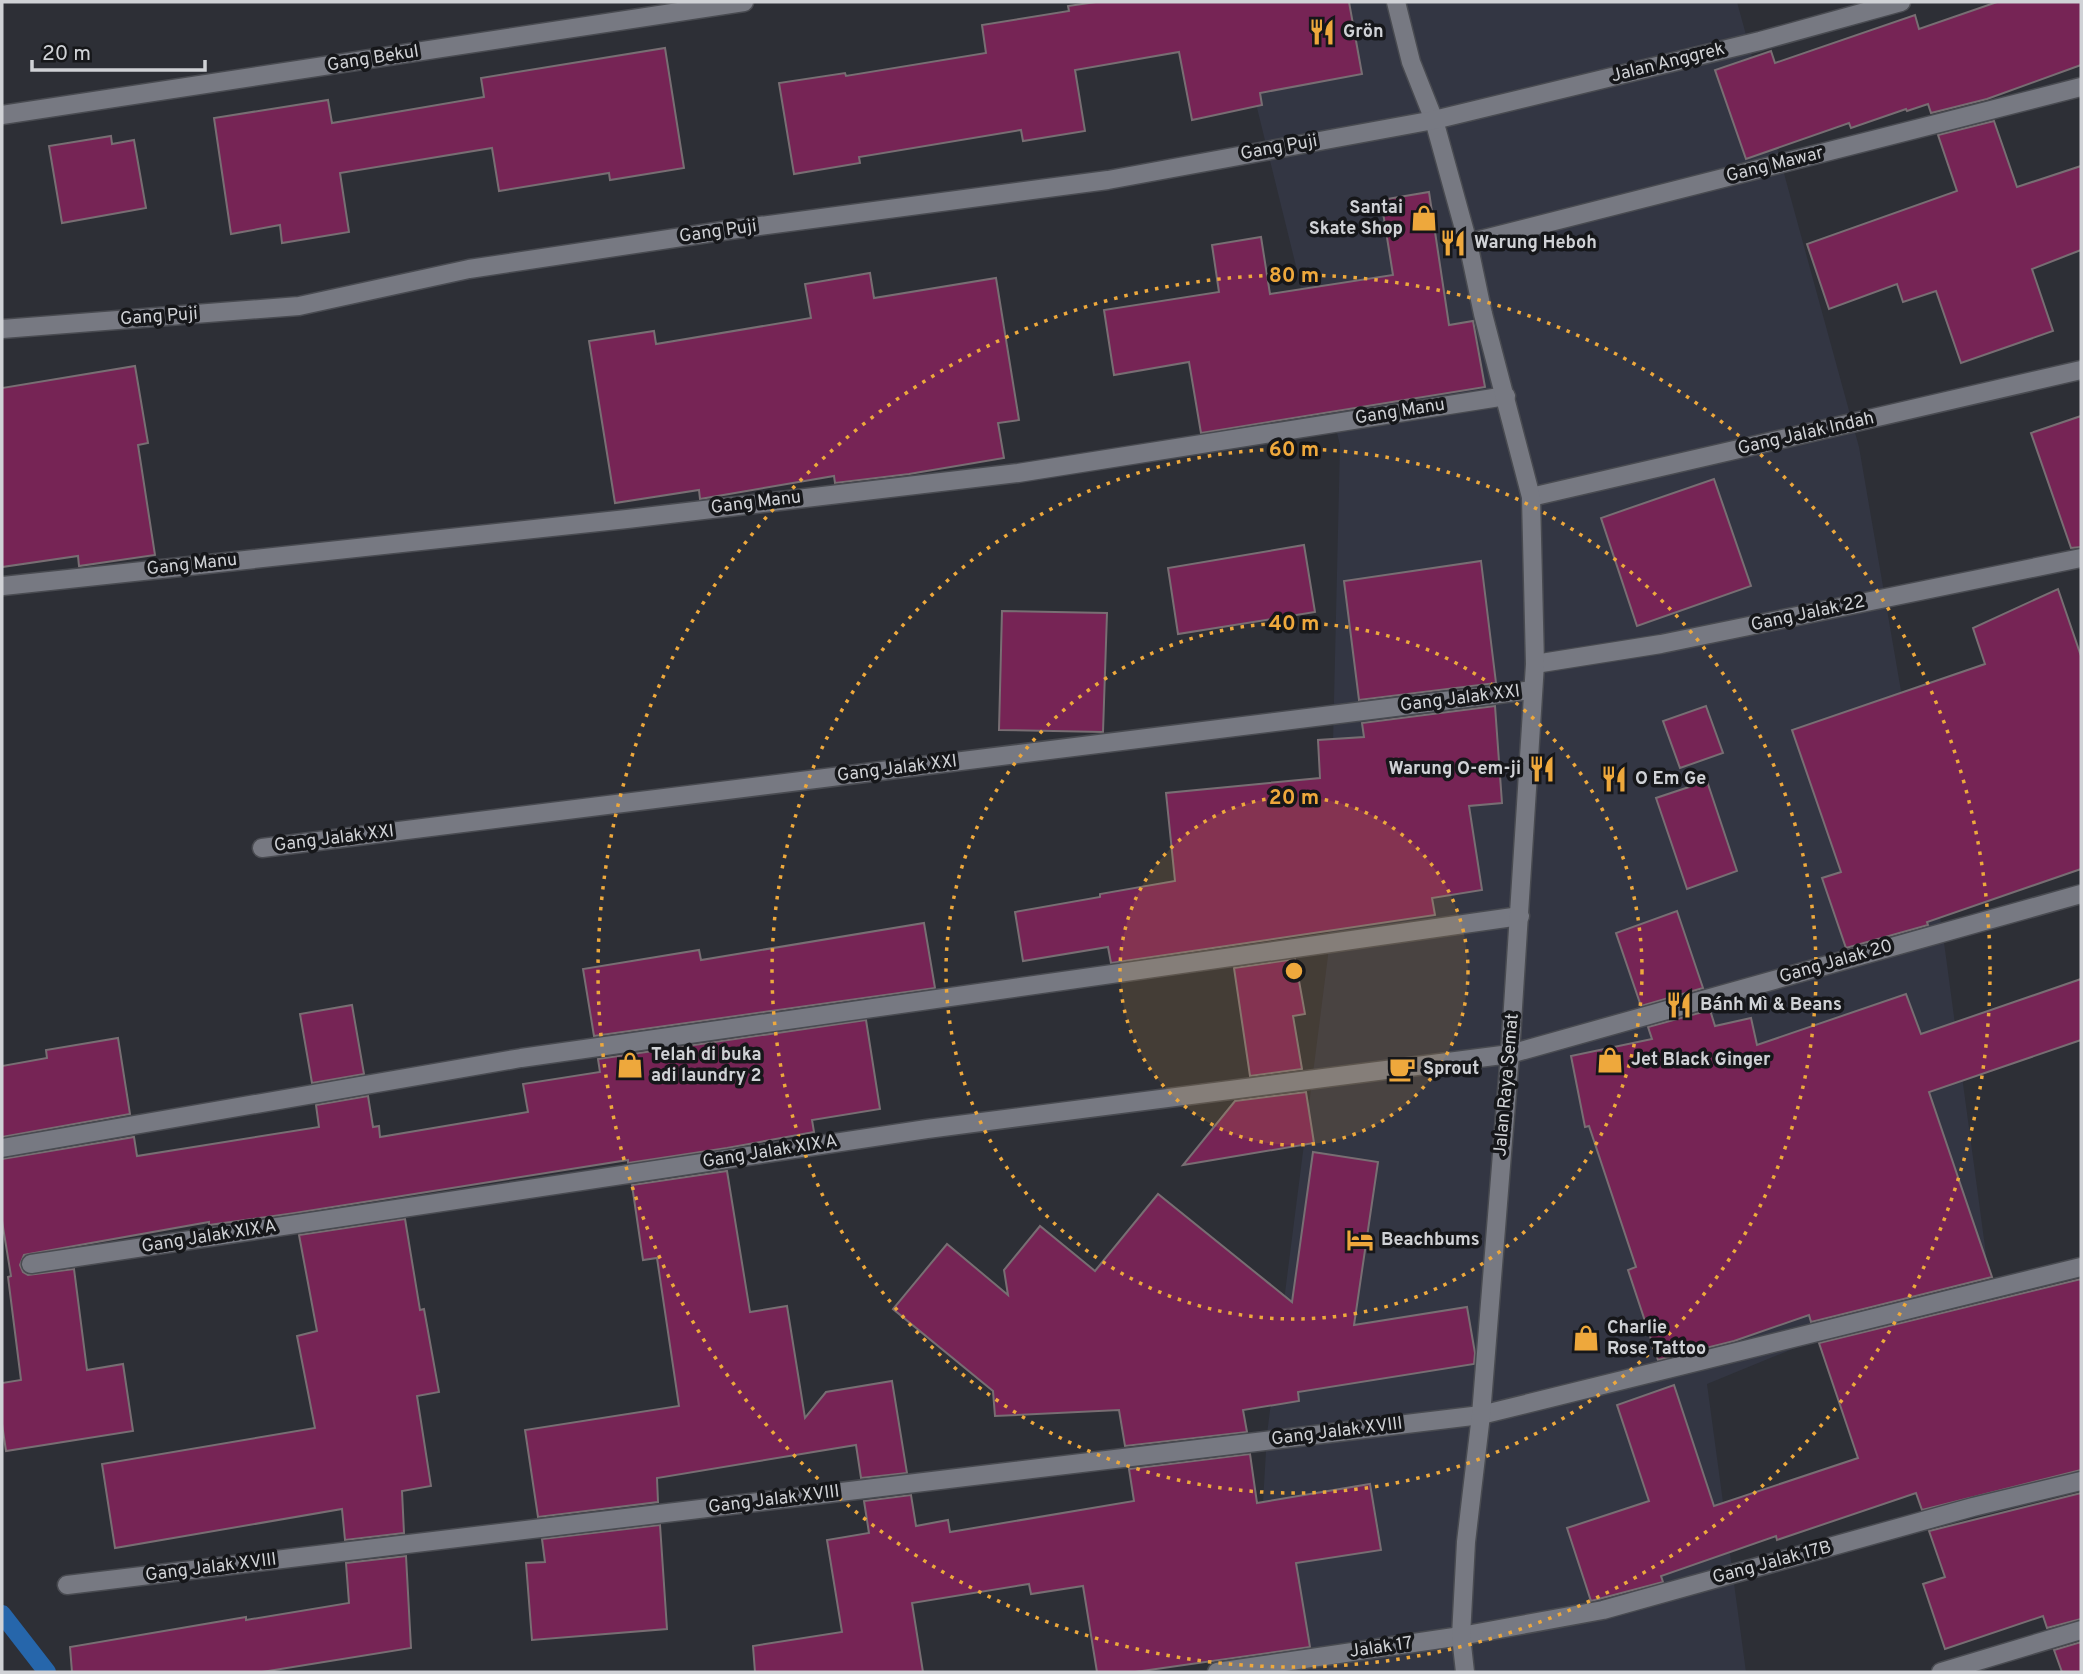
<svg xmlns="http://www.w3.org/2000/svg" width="2083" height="1674" viewBox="0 0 2083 1674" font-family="Overpass,sans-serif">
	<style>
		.built { fill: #333643 }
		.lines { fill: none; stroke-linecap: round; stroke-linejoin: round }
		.stream { stroke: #2666ab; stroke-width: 18 }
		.building { fill: #762455; stroke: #786e73; stroke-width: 2 }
		.minor-casing { stroke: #494b51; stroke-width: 21 }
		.tertiary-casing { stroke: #494b51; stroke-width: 21 }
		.minor { stroke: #777982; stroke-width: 18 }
		.tertiary { stroke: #777982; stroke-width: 18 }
		.ring { fill: none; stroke: #eea83c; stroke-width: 3.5; stroke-dasharray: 3.5 7 }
		.labels { text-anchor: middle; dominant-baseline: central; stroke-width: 7; stroke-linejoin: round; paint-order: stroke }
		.poi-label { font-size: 18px; font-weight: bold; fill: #d0d2d6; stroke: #16171a; text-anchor: start }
		.street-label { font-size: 18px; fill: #d0d2d6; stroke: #16171a }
		.centre { fill: #eea83c; stroke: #16171a; stroke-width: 3.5 }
		.ring-label { font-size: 21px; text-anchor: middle; font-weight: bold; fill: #eea83c; stroke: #16171a; stroke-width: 7; stroke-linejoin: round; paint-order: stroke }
	</style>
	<rect width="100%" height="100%" fill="#2d2f36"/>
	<path class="built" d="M1231,2H1737L1859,447L1943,935L1988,1269L1707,1384L1746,1672H1253L1267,1434L1328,956L1340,445Z"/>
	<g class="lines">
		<path class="stream" d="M2,1614L47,1672"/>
	</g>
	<g class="building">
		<path d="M1096,2H1349L1362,74L1260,93L1262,105L1192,120L1179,52L1075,70L1085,131L1023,141L1021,130L859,157L860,163L794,174L779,83L845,73L846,76L986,53L982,25L1069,11L1068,6Z"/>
		<path d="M1997,2H2081V65L1987,99L1931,113L1928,104L1907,111L1906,109L1851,128L1849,123L1746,159L1715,70L1771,51L1775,63L1915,15L1919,29Z"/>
		<path d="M665,48L684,168L610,180L609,173L499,191L492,148L340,173L349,232L282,243L280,225L231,234L214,118L328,100L332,123L484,97L481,78Z"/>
		<path d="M1994,121L2017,187L2081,166V250L2032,269L2053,331L1961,363L1936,291L1903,302L1897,284L1829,309L1807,244L1957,191L1938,135Z"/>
		<path d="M111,136L112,144L134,140L146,208L62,223L49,146Z"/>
		<path d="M1429,192L1449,325L1473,321L1485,387L1201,433L1189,362L1114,375L1104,310L1219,292L1212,245L1261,237L1270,294L1393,275L1381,200Z"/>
		<path d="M870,273L874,298L996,278L1019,420L998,423L1004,458L909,474L835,483L834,476L700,499L699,490L615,503L589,341L654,331L656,344L811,318L805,284Z"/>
		<path d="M135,366L148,443L138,445L155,555L79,566L78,556L2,567V388Z"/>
		<path d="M2081,416V547L2071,548L2031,433Z"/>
		<path d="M1714,479L1751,586L1637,626L1601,518Z"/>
		<path d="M1304,545L1315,612L1178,634L1168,568Z"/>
		<path d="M1481,561L1496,683L1359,700L1344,581Z"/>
		<path d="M2058,589L2081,656V869L1927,922L1928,925L1846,948L1822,878L1841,872L1792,730L1985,664L1973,628Z"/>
		<path d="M1002,611L1107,613L1103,732L999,730Z"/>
		<path d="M1495,706L1502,803L1469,806L1482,890L1432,898L1435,915L1111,963L1108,947L1023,961L1015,912L1100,897V894L1175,881L1166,793L1320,778L1318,740L1364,737L1362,723Z"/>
		<path d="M1706,706L1723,753L1680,768L1663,721Z"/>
		<path d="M1707,781L1737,871L1687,889L1656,798Z"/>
		<path d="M1677,911L1703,988L1641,1006L1616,933Z"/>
		<path d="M924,923L935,988L594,1036L583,969L699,950L701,960Z"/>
		<path d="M1295,959L1305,1014L1293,1016L1302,1069L1250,1076L1234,968Z"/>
		<path d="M2081,979V1040L1929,1092L1992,1277L1811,1322L1809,1315L1734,1341L1658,1360L1628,1270L1636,1267L1589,1126L1585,1127L1571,1056L1652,1039L1648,1027L1710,1010L1715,1026L1751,1018L1757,1045L1906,994L1921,1034Z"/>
		<path d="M352,1005L364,1074L312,1083L300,1014Z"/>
		<path d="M866,1020L880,1109L812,1120L814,1132L727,1148L628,1163V1160L295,1213L209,1225V1222L24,1255L20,1265L23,1272L28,1275L74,1269L87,1370L123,1364L133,1431L6,1451L2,1424V1383L21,1380L8,1277L11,1276L2,1221V1159L134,1137L137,1156L319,1127L316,1105L368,1096L373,1127L379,1126L380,1137L528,1112L523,1084L600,1072L598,1059Z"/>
		<path d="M118,1038L130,1114L2,1137V1066L47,1058L46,1050Z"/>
		<path d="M1306,1092L1314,1143L1183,1165L1235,1101Z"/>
		<path d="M1313,1152L1378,1162L1354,1325L1467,1307L1475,1353L1474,1364L1298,1392L1299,1401L1243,1410L1247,1432L1125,1446L1119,1410L995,1416L993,1391L893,1309L947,1244L1008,1295L1004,1270L1040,1226L1095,1271L1158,1194L1292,1302Z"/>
		<path d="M727,1171L750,1312L787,1306L805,1418L826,1392L892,1381L907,1473L861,1478L856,1445L657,1478L658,1502L538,1517L525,1430L679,1406L657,1258L643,1260L632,1185Z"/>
		<path d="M405,1219L420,1310L424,1309L439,1392L417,1396L431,1486L402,1491L404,1533L345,1540L342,1509L115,1548L102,1464L315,1428L297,1336L317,1331L299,1235Z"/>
		<path d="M2081,1279V1470L1922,1510L1916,1493L1777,1540L1776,1536L1661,1576L1663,1582L1591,1601L1567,1528L1649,1501L1617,1405L1674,1385L1714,1506L1858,1458L1819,1343Z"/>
		<path d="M1250,1454L1257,1503L1370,1484L1381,1550L1296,1563L1310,1647L1135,1672H1097L1083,1586L1031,1594L1029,1584L912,1603L923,1672H755L753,1646L842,1632L827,1540L869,1533L864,1501L911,1495L916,1526L948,1520L950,1532L1134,1501L1129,1469Z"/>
		<path d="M2081,1493V1619L2047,1628L2043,1616L1945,1649L1923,1584L1945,1577L1929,1531Z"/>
		<path d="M660,1525L667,1629L532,1640L526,1563L545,1562L542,1539Z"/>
		<path d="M406,1556L411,1648L262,1672H72L70,1647L246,1617V1620L349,1603L346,1563Z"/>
		<path d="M2081,1642V1672H2062L2054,1650Z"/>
	</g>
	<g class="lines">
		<g class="minor-casing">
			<g id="minor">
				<path d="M2,115L744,2"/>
				<path d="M1468,243L2081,87"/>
				<path d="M1531,497L2081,370"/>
				<path d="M3,586L627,519L1018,473L1506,396"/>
				<path d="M1535,664L1661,644L2081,558"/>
				<path d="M262,848L1532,690"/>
				<path d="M2,1148L521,1058L1520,916"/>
				<path d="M31,1264L927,1129L1510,1054L2081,894"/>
				<path d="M67,1585L1481,1415L2081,1267"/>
				<path d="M1217,1672L1461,1636L1603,1610L1973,1507L2081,1481"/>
				<path d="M1941,1672L2081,1630"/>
			</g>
		</g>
		<g class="tertiary-casing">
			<g id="tertiary">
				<path d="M1396,2L1411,62L1434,120L1468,243L1483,314L1531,497L1535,664L1510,1054L1481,1415L1466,1542L1461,1636L1465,1672"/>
				<path d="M2,329L299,306L469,269L722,231L1108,180L1434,120L1760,41L1901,2"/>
			</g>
		</g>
		<use href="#minor" class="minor"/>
		<use href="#tertiary" class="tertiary"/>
	</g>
	<circle cx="1294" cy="971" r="174" fill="#eea83c" fill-opacity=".12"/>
	<g class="ring">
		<circle cx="1294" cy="971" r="174"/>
		<circle cx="1294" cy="971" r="348"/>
		<circle cx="1294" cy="971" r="522"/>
		<circle cx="1294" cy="971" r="696"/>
	</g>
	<defs>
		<g id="restaurant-bare" transform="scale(2.1)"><path d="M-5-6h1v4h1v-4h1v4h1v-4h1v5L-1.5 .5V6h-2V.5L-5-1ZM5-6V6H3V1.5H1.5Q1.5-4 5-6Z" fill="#eea83c" stroke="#16171a" stroke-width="2.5" paint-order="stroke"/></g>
		<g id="shop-bare" transform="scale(2.1)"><path d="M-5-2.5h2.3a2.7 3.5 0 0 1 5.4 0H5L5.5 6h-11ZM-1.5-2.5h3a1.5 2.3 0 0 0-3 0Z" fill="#eea83c" stroke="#16171a" stroke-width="2.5" paint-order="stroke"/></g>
		<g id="cafe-bare" transform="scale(2.1)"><path d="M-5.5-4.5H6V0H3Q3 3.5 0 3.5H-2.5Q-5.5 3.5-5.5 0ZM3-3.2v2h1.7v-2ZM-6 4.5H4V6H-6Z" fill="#eea83c" stroke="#16171a" stroke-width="2.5" paint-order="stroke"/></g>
		<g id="hotel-bare" transform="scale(2.1)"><path d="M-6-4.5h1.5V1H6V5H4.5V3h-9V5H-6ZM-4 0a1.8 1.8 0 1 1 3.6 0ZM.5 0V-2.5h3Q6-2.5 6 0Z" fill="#eea83c" stroke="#16171a" stroke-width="2.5" paint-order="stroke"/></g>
	</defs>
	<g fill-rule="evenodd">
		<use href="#restaurant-bare" x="1322" y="32"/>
		<use href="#shop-bare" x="1424" y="218"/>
		<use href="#restaurant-bare" x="1453" y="243"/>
		<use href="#restaurant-bare" x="1542" y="769"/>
		<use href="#restaurant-bare" x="1614" y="779"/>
		<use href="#restaurant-bare" x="1679" y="1005"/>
		<use href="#shop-bare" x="1610" y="1060"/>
		<use href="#shop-bare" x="630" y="1065"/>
		<use href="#cafe-bare" x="1402" y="1069"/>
		<use href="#hotel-bare" x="1360" y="1240"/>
		<use href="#shop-bare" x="1586" y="1338"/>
	</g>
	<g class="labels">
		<g class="poi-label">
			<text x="1343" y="32">Grön</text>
			<text x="1403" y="208" text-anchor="end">Santai<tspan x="1403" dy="21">Skate Shop</tspan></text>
			<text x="1474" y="243">Warung Heboh</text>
			<text x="1521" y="769" text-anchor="end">Warung O-em-ji</text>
			<text x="1635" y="779">O Em Ge</text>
			<text x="1700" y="1005">Bánh Mì &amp; Beans</text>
			<text x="651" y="1055">Telah di buka<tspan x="651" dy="21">adi laundry 2</tspan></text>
			<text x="1631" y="1060">Jet Black Ginger</text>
			<text x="1423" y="1069">Sprout</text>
			<text x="1381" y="1240">Beachbums</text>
			<text x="1607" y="1328">Charlie<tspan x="1607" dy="21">Rose Tattoo</tspan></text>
		</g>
		<g class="street-label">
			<text transform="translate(373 59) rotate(-9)">Gang Bekul</text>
			<text transform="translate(1668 63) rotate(-14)">Jalan Anggrek</text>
			<text transform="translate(1279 148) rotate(-10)">Gang Puji</text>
			<text transform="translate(1775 165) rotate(-14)">Gang Mawar</text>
			<text transform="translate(718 232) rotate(-8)">Gang Puji</text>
			<text transform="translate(159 317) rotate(-4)">Gang Puji</text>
			<text transform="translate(1400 412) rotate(-9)">Gang Manu</text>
			<text transform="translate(1806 434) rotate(-13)">Gang Jalak Indah</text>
			<text transform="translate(756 503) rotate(-7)">Gang Manu</text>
			<text transform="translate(192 565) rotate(-6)">Gang Manu</text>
			<text transform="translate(1808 614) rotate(-12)">Gang Jalak 22</text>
			<text transform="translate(1460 699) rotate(-7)">Gang Jalak XXI</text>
			<text transform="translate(897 769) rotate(-7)">Gang Jalak XXI</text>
			<text transform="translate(334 839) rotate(-7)">Gang Jalak XXI</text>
			<text transform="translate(1836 962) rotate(-16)">Gang Jalak 20</text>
			<text transform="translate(1507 1085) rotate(-85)">Jalan Raya Semat</text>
			<text transform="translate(770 1152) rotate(-9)">Gang Jalak XIX A</text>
			<text transform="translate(209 1237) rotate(-9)">Gang Jalak XIX A</text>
			<text transform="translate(1337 1432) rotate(-7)">Gang Jalak XVIII</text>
			<text transform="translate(774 1500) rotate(-7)">Gang Jalak XVIII</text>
			<text transform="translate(1772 1563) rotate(-15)">Gang Jalak 17B</text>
			<text transform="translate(211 1568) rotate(-7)">Gang Jalak XVIII</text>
			<text transform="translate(1381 1648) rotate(-8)">Jalak 17</text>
		</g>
	</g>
	<circle cx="1294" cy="971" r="10" class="centre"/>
	<g class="ring-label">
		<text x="1294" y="282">80 m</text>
		<text x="1294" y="456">60 m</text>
		<text x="1294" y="630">40 m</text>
		<text x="1294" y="804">20 m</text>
	</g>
	<rect width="2083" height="1674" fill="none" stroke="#d0d2d6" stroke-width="7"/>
	<path d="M32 60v10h173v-10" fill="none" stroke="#d0d2d6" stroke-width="3.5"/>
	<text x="42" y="60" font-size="21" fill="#d0d2d6" stroke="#16171a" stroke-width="5" paint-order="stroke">20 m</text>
</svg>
